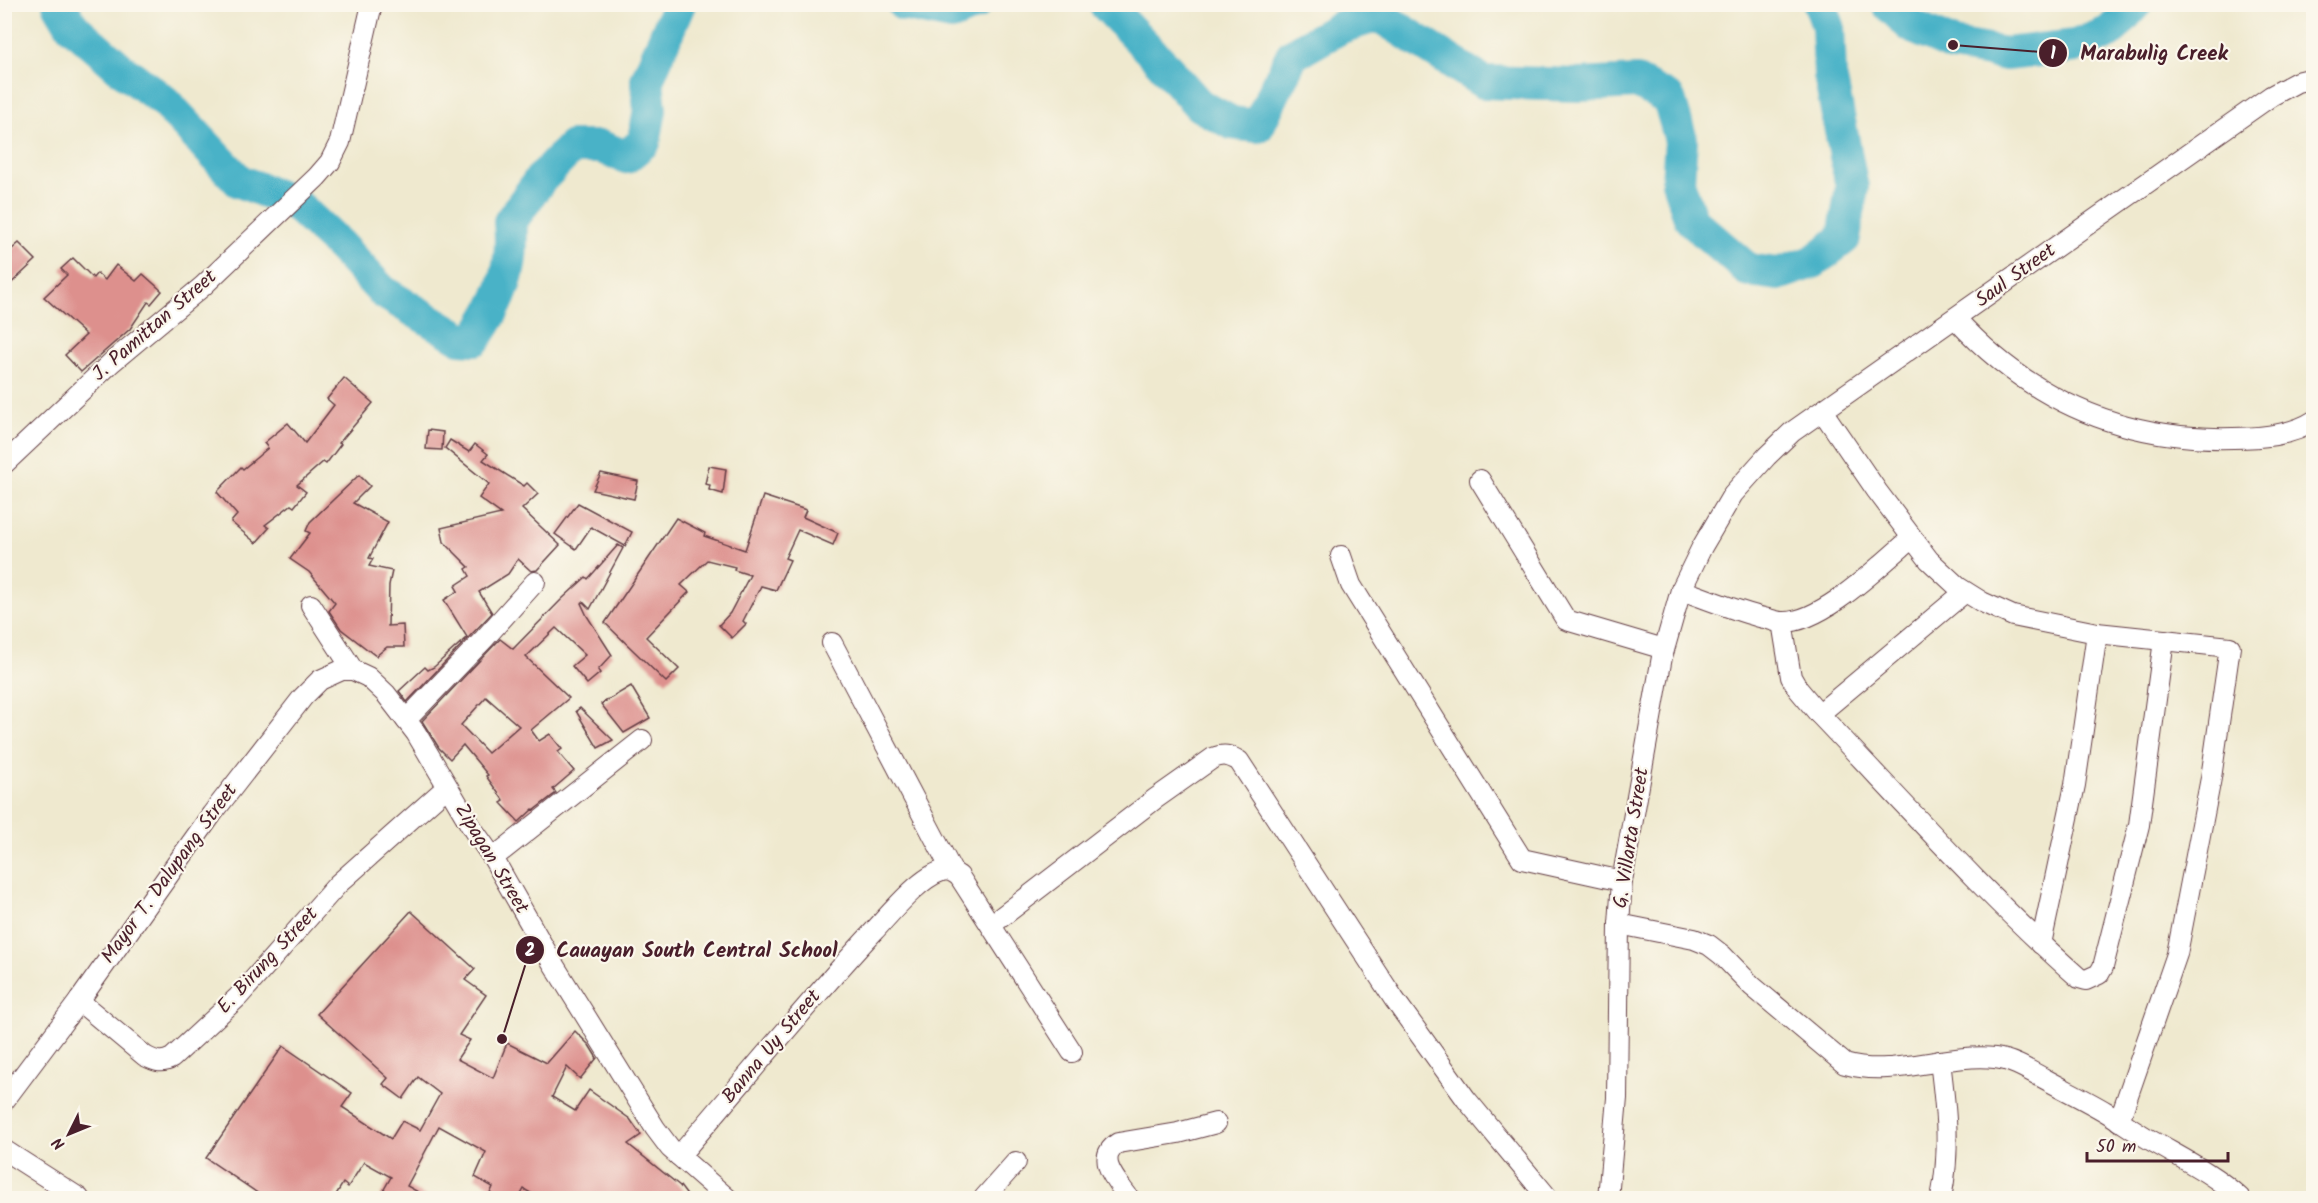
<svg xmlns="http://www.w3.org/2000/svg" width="2318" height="1203" viewBox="0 0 2318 1203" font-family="Kalam,sans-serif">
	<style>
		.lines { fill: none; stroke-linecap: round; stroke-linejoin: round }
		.river { stroke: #49b2c7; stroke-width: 34 }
		.building { fill: #dd908d; fill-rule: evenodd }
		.minor-casing { stroke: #633d44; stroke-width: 22 }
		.minor { stroke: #fff; stroke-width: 20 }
		.labels { text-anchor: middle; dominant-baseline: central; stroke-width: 4.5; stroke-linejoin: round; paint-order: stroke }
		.street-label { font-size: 20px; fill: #4a1f2b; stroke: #fbf7ec }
		.leader { fill: none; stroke: #4a1f2b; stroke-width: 2 }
		.callout-dot { fill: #4a1f2b; stroke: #fbf7ec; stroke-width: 2 }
		.mark-label { font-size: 18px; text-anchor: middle; font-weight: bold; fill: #fff }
		.callout-label { font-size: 21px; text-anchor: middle; font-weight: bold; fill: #4a1f2b; stroke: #fbf7ec; stroke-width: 4.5; stroke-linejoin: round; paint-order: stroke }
	</style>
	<rect width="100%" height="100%" fill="#fbf7ec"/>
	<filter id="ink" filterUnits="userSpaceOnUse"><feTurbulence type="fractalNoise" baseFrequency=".0167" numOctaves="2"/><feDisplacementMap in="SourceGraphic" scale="12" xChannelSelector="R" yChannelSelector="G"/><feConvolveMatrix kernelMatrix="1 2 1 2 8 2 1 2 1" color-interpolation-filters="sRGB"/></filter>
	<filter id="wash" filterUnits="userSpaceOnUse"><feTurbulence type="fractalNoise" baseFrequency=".008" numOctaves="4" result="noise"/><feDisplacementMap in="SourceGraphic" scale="24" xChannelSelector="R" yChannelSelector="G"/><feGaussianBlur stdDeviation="1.35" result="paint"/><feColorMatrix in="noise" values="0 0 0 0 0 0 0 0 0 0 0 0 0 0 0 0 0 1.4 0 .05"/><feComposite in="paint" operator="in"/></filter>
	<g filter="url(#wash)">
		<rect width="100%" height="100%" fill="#efe9cf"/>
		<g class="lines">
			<g class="river">
				<path d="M59,4L72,26L120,68L164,101L239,181L293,202L340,246L383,292L460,338L475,339C501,302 515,269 510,222L540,180L572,147H601L626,157L644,142L650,110L647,80L679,4"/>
				<path d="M903,4L952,14L975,4"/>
				<path d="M1105,4L1161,62L1199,105L1232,123L1258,126L1292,55L1341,27L1378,15L1483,82L1579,85L1637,82L1669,99L1681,140L1678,182L1691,220L1748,270L1778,274L1813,262L1844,238L1852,187L1830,75L1828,26L1820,4"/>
				<path d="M1888,4L1911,26L1953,45L2006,54L2075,46L2110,32L2135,4"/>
			</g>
		</g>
		<g id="blocks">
			<g class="building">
				<path d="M19,243L36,260L4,290V256Z"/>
				<path d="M73,258L93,278L97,273L105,280L116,265L136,281L143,274L162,291L151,304L148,302L130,329L81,372L65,355L86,335L44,297L67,275L61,269Z"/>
				<path d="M344,378L373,403L339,443L341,444L326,464L323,462L297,485L306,492L294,507L291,505L265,525L269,528L256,543L231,522L237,515L217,492L241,467L243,469L268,448L264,443L288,423L305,443L334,405L327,399Z"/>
				<path d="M428,430L443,432L442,450L426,449Z"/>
				<path d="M450,440L469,452L475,444L488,454L483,460L524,486L527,483L538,494L522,509L560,545L537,570L531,571L518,559L508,574L479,592L492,613L407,702L399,691L425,667L428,670L434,667L467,637L444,600L458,591L455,586L470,576L466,569L469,567L444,542L441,528L501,514L479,498L489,484L445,448Z"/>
				<path d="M709,466L726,469L723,494L709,490L710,485L705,484Z"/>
				<path d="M601,473L638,481L634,499L593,490Z"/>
				<path d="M359,475L370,486L353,503L388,522L369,558L373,559L369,566L392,571L389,585L388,626L403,625L404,647H387L376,656L341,629L329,611L335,603L309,572L290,559L310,533L306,531L310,522Z"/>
				<path d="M763,496L806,510L803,517L838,533L833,545L798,530L785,558L790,560L776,590L761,586L743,621L746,624L732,638L719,625L730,613L750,575L734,570L735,567L707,560L681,585L689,592L646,637L679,669L666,682L605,623L676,518L705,533L704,536L745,550Z"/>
				<path d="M578,503L632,532L625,546L591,527L576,549L555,534Z"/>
				<path d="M618,545L623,548L590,609L583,602L581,603L587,616L612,655L598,670L600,673L587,684L572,666L585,655L556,628L526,657L569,698L531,730L539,741L550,734L562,749L558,752L574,771L553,789L556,793L534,810L533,809L519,822L501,803L504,801L486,776L488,775L463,745L450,759L439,748L422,721L500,639L513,649L562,599L586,577L588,579ZM486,697L519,726L488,753L461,725Z"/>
				<path d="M631,686L650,718L624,733L601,704Z"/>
				<path d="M580,708L613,740L598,748L576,711Z"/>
				<path d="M411,911L475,969L465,980L486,995L459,1035L470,1040L457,1059L493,1078L507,1043L547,1063L575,1031L589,1045L597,1058L580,1079L567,1067L552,1097L575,1111L589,1090L630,1119L641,1135L628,1144L680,1186L689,1198H539L524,1189L519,1198H488L493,1187L475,1177L486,1152L439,1126L407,1186L429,1198H379L391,1177L364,1162L348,1187L343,1183L334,1198H265L206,1158L283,1046L352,1093L342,1107L391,1139L402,1121L420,1130L440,1094L418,1077L403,1099L383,1084L388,1078L317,1014Z"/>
			</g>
		</g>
	</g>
	<g filter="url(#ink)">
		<use href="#blocks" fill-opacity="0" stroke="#633d44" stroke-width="1.5"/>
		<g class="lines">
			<g class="minor-casing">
				<g id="minor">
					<path d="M1956,319C2031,401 2122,441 2233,438C2259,438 2291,436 2314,421"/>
					<path d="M1823,412L1877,491L1929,560L1958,587L1982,602L2013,616L2097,633L2230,647L2211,778L2177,954L2119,1121"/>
					<path d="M4,464L112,362L203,286L317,177L330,162L340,142L372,4"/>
					<path d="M1480,480L1566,620L1664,649"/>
					<path d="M1341,556L1351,585L1522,859L1622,881"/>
					<path d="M1681,590C1708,599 1736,611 1764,618C1770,619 1776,622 1782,622C1822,624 1882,563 1912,538"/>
					<path d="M311,605L353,670"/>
					<path d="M1782,622L1791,677L1798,689L1819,714C1904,803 1986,896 2079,978L2086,980L2099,974L2103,967L2139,825L2164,640"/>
					<path d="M832,643L952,871"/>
					<path d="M1819,714L1965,592"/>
					<path d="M406,720L484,639L535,582"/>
					<path d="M493,858L642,740"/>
					<path d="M1619,924L1694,939L1709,945L1722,955L1752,986L1845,1064C1894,1078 1945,1053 1995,1058C2013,1060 2030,1071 2045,1079C2065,1090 2086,1100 2106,1112C2121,1121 2136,1132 2152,1141C2183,1159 2214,1174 2240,1198"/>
					<path d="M991,925L1155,799L1213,758C1224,754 1229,755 1239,761L1394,999L1466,1099L1548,1198"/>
					<path d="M2041,944L2075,785L2097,633"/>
					<path d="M79,1001L145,1056C155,1061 161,1064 172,1058L238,997L338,884L447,787"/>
					<path d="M1940,1061C1946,1109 1951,1151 1941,1198"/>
					<path d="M4,1101L79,1001L212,814L303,697L320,680L342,670H353L368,677L386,694L416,733L474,831L493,858L552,962L655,1128L670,1148L727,1198"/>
					<path d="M4,1150L79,1198"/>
					<path d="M679,1156C744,1081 806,1004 874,931C890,914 919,878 942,871C949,869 953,872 959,876L1072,1052"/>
					<path d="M984,1198L1016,1162"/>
					<path d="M1129,1198C1117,1181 1094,1159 1118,1143L1178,1133L1216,1123"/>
					<path d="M1608,1198L1617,1098L1619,924L1622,881L1662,657L1681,590L1702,547L1733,494L1767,456L1792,432L2271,96L2297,82L2314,78"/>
				</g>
			</g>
			<use href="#minor" class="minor"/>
		</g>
	</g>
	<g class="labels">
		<g class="street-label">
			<text transform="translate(2016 276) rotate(-36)">Saul Street</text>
			<text transform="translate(155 326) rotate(-41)">J. Pamittan Street</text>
			<text transform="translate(1632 838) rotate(-81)">G. Villarta Street</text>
			<text transform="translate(491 859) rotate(59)">Zipagan Street</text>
			<text transform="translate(170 874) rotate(-54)">Mayor T. Dalupang Street</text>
			<text transform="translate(268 961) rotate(-47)">E. Birung Street</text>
			<text transform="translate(772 1047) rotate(-50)">Banna Uy Street</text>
		</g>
	</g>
	<path class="leader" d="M1953 45L2053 53M502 1039L530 950"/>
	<g class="callout-dot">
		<circle cx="1953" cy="45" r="6"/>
		<circle cx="502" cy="1039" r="6"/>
		<circle cx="2053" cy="53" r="15"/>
		<circle cx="530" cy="950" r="15"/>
	</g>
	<g class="mark-label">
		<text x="2053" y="59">1</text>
		<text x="530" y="956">2</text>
	</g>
	<g class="callout-label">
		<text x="2154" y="60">Marabulig Creek</text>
		<text x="697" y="957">Cauayan South Central School</text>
	</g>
	<rect width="2318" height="1203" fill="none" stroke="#fbf7ec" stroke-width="24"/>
	<g transform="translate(69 1134) rotate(227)" stroke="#fbf7ec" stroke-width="4.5" paint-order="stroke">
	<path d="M0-4.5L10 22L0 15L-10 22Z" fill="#4a1f2b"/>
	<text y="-9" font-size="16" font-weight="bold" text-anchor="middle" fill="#4a1f2b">N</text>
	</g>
	<path d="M2087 1152v9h141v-9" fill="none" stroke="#4a1f2b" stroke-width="3"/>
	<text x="2096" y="1152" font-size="18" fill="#4a1f2b" stroke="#fbf7ec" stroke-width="4.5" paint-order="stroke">50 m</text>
</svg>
